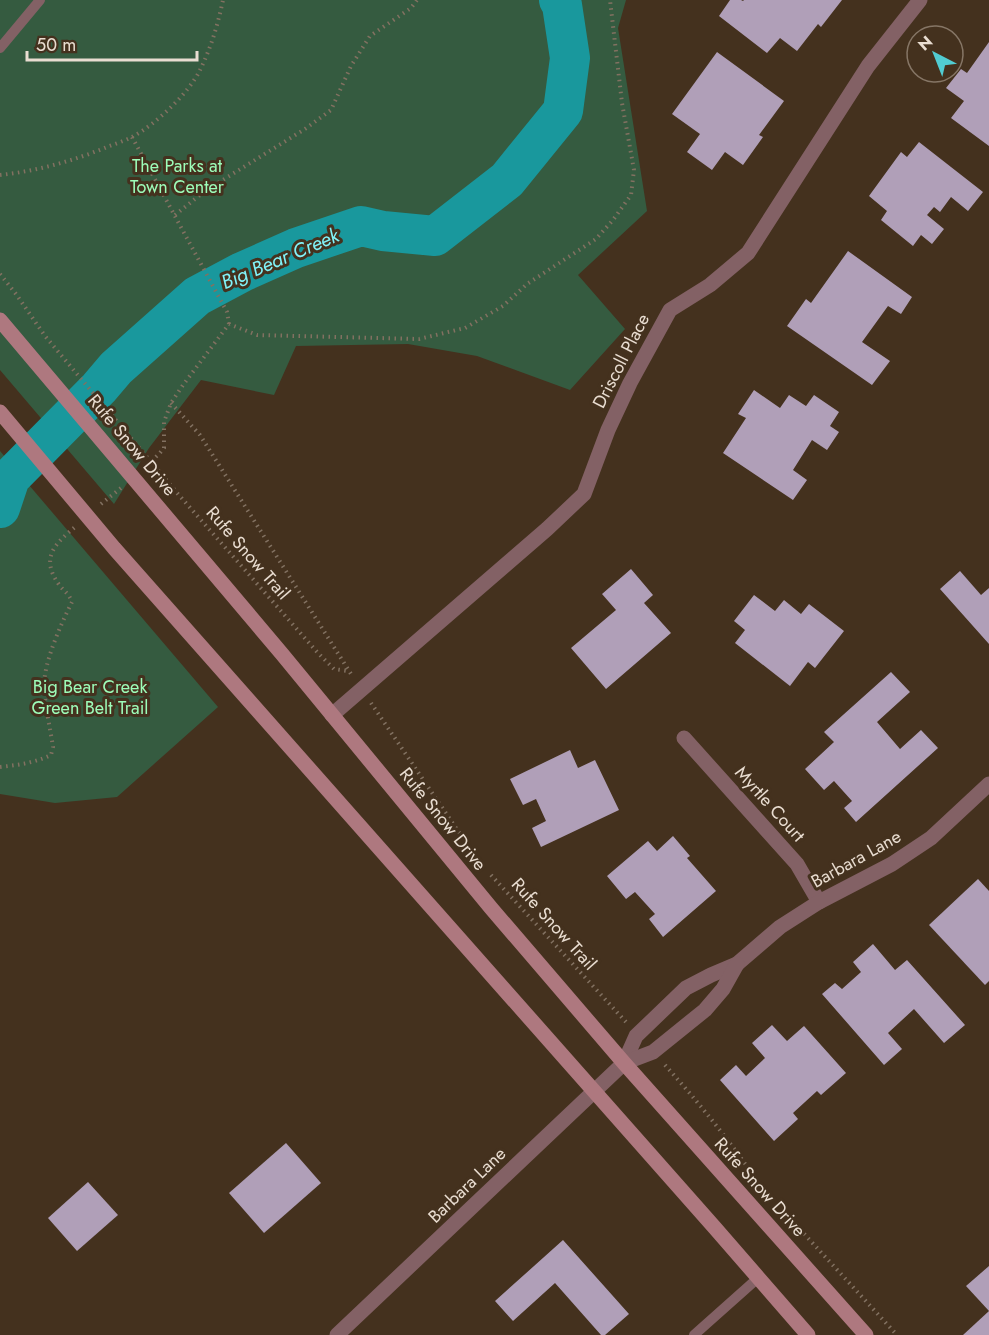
<svg xmlns="http://www.w3.org/2000/svg" width="989" height="1335" viewBox="0 0 989 1335" font-family="Jost,sans-serif">
	<style>
		.green { fill: #355b40 }
		.lines { fill: none; stroke-linecap: round; stroke-linejoin: round }
		.river { stroke: #19989d; stroke-width: 40 }
		.building { fill: #b09fb8 }
		.path { stroke: #827161; stroke-width: 4; stroke-dasharray: 1.5 4.5; stroke-linecap: butt }
		.service { stroke: #836165; stroke-width: 10 }
		.minor { stroke: #836165; stroke-width: 15 }
		.secondary { stroke: #ae787f; stroke-width: 15 }
		.labels { text-anchor: middle; dominant-baseline: central; stroke-width: 6; stroke-linejoin: round; paint-order: stroke }
		.park-label { font-size: 18px; fill: #9dfdb9; stroke: #44311e }
		.street-label { font-size: 18px; fill: #e9ddd1; stroke: #44311e }
		.water-label { font-size: 20px; font-style: italic; fill: #81f3f9; stroke: #44311e }
	</style>
	<rect width="100%" height="100%" fill="#44311e"/>
	<g class="green">
		<path d="M0,0H626L618,28L647,211L578,275L625,329L570,390L477,356L408,344L296,346L274,395L201,380L149,448L114,504L0,370Z"/>
		<path d="M0,451L218,707L117,797L55,803L0,794Z"/>
	</g>
	<g class="lines">
		<path class="river" d="M0,508L10,478L99,388L116,368L197,296L242,272L296,248L361,226L383,231L435,236L507,180L563,111L570,58L562,5L559,0"/>
	</g>
	<g class="building">
		<path d="M730,0H741L743,1L744,0H842L821,27L818,24L797,51L780,38L767,53L719,16Z"/>
		<path d="M989,42V146L951,118L964,101L946,88L961,69L967,73Z"/>
		<path d="M717,52L784,101L759,135L763,137L743,165L725,152L712,170L687,152L700,134L672,114Z"/>
		<path d="M919,142L983,192L968,211L951,197L940,212L934,207L927,215L944,229L932,244L921,235L913,246L881,220L887,211L869,196L901,152L907,157Z"/>
		<path d="M848,251L912,297L901,314L888,306L862,342L890,361L872,385L787,326L806,299L811,303Z"/>
		<path d="M754,390L780,408L789,395L806,406L814,395L839,412L830,426L839,432L827,450L812,440L793,470L807,480L793,500L723,453L746,418L738,414Z"/>
		<path d="M631,569L653,595L644,603L671,633L606,689L571,648L616,610L602,594Z"/>
		<path d="M960,571L981,595L989,588V644L940,589Z"/>
		<path d="M754,595L775,611L784,600L801,614L809,604L844,631L815,668L808,662L790,686L735,643L745,630L734,621Z"/>
		<path d="M891,672L910,692L877,722L900,749L921,730L938,748L856,822L844,808L852,801L834,781L824,790L805,769L834,742L824,732Z"/>
		<path d="M570,750L578,768L595,760L619,810L541,847L532,828L546,821L536,799L523,805L510,779Z"/>
		<path d="M673,836L690,856L687,858L716,891L663,937L649,919L655,914L635,892L626,899L607,876L648,841L657,851Z"/>
		<path d="M978,879L989,891V981L985,985L929,925Z"/>
		<path d="M873,944L895,970L907,960L965,1025L944,1043L914,1009L888,1033L902,1049L884,1065L822,994L835,983L842,989L861,972L853,962Z"/>
		<path d="M772,1025L787,1041L804,1026L846,1073L821,1095L817,1091L793,1113L798,1119L774,1141L720,1080L736,1065L746,1076L765,1058L752,1043Z"/>
		<path d="M286,1143L321,1183L264,1233L229,1193Z"/>
		<path d="M88,1182L118,1215L77,1251L48,1218Z"/>
		<path d="M563,1240L629,1314L605,1335H601L555,1283L513,1321L495,1301Z"/>
		<path d="M989,1266V1311L966,1286Z"/>
		<path d="M989,1311V1335H963Z"/>
	</g>
	<g class="lines">
		<g class="path">
			<path d="M132,137L227,312L229,324"/>
			<path d="M0,175C37,171 73,161 107,147C115,144 124,141 132,137C155,125 189,93 200,70C211,48 218,24 223,0"/>
			<path d="M175,215L205,191L305,129L331,110L351,66L370,36L411,8L417,0"/>
			<path d="M0,274L16,294L45,336L178,494L318,653L334,669L348,671"/>
			<path d="M171,403L200,435L351,674"/>
			<path d="M147,465L159,454L164,448V422L171,403L183,385L229,324L257,335L419,339L465,328L503,306L527,284L596,239L613,220L631,195L634,170L622,103L610,0"/>
			<path d="M101,504L121,488"/>
			<path d="M371,703L473,853"/>
			<path d="M0,767C18,765 34,763 51,755L53,747C50,727 45,706 44,686C44,662 61,624 72,602C69,593 62,590 58,583C40,557 56,543 75,527"/>
			<path d="M491,875L626,1022"/>
			<path d="M665,1065C699,1103 731,1142 759,1184"/>
			<path d="M796,1225L897,1335"/>
		</g>
		<g class="service">
			<path d="M0,48L40,0"/>
			<path d="M694,1335L758,1278"/>
		</g>
		<g class="minor">
			<path d="M332,715L547,529L584,494L608,430L630,383L670,310L710,285L748,253L868,66L920,0"/>
			<path d="M684,738L797,864L819,902"/>
			<path d="M624,1063L636,1036L686,988L711,975L737,964L780,927L819,902L892,864L931,838L989,784"/>
			<path d="M337,1335L624,1063L653,1052L705,1010L723,989L737,964"/>
		</g>
		<g class="secondary">
			<path d="M0,320L282,654L491,908L624,1063L866,1335"/>
			<path d="M0,412L114,548L715,1228L808,1335"/>
		</g>
	</g>
	<g class="labels">
		<g class="park-label">
			<text x="177" y="166">The Parks at<tspan x="177" dy="21">Town Center</tspan></text>
			<text x="90" y="687">Big Bear Creek<tspan x="90" dy="21">Green Belt Trail</tspan></text>
		</g>
		<g class="street-label">
			<text transform="translate(621 361) rotate(-63)">Driscoll Place</text>
			<text transform="translate(132 445) rotate(50)">Rufe Snow Drive</text>
			<text transform="translate(248 553) rotate(49)">Rufe Snow Trail</text>
			<text transform="translate(770 804) rotate(48)">Myrtle Court</text>
			<text transform="translate(443 819) rotate(51)">Rufe Snow Drive</text>
			<text transform="translate(856 859) rotate(-29)">Barbara Lane</text>
			<text transform="translate(554 924) rotate(48)">Rufe Snow Trail</text>
			<text transform="translate(467 1185) rotate(-44)">Barbara Lane</text>
			<text transform="translate(760 1187) rotate(48)">Rufe Snow Drive</text>
		</g>
		<g class="water-label">
			<text transform="translate(280 259) rotate(-23)">Big Bear Creek</text>
		</g>
	</g>
	<g transform="translate(935 54) rotate(318)"><circle r="28" fill="#44311e" stroke="#867666" stroke-width="1.5"/>
	<path d="M0-4.5L10 22L0 15L-10 22Z" fill="#51ccd2"/>
	<text y="-9" font-size="16" font-weight="bold" text-anchor="middle" fill="#e9ddd1">N</text>
	</g>
	<path d="M27 51v9h170v-9" fill="none" stroke="#e9ddd1" stroke-width="3"/>
	<text x="36" y="51" font-size="18" fill="#e9ddd1" stroke="#44311e" stroke-width="4.5" paint-order="stroke">50 m</text>
</svg>
